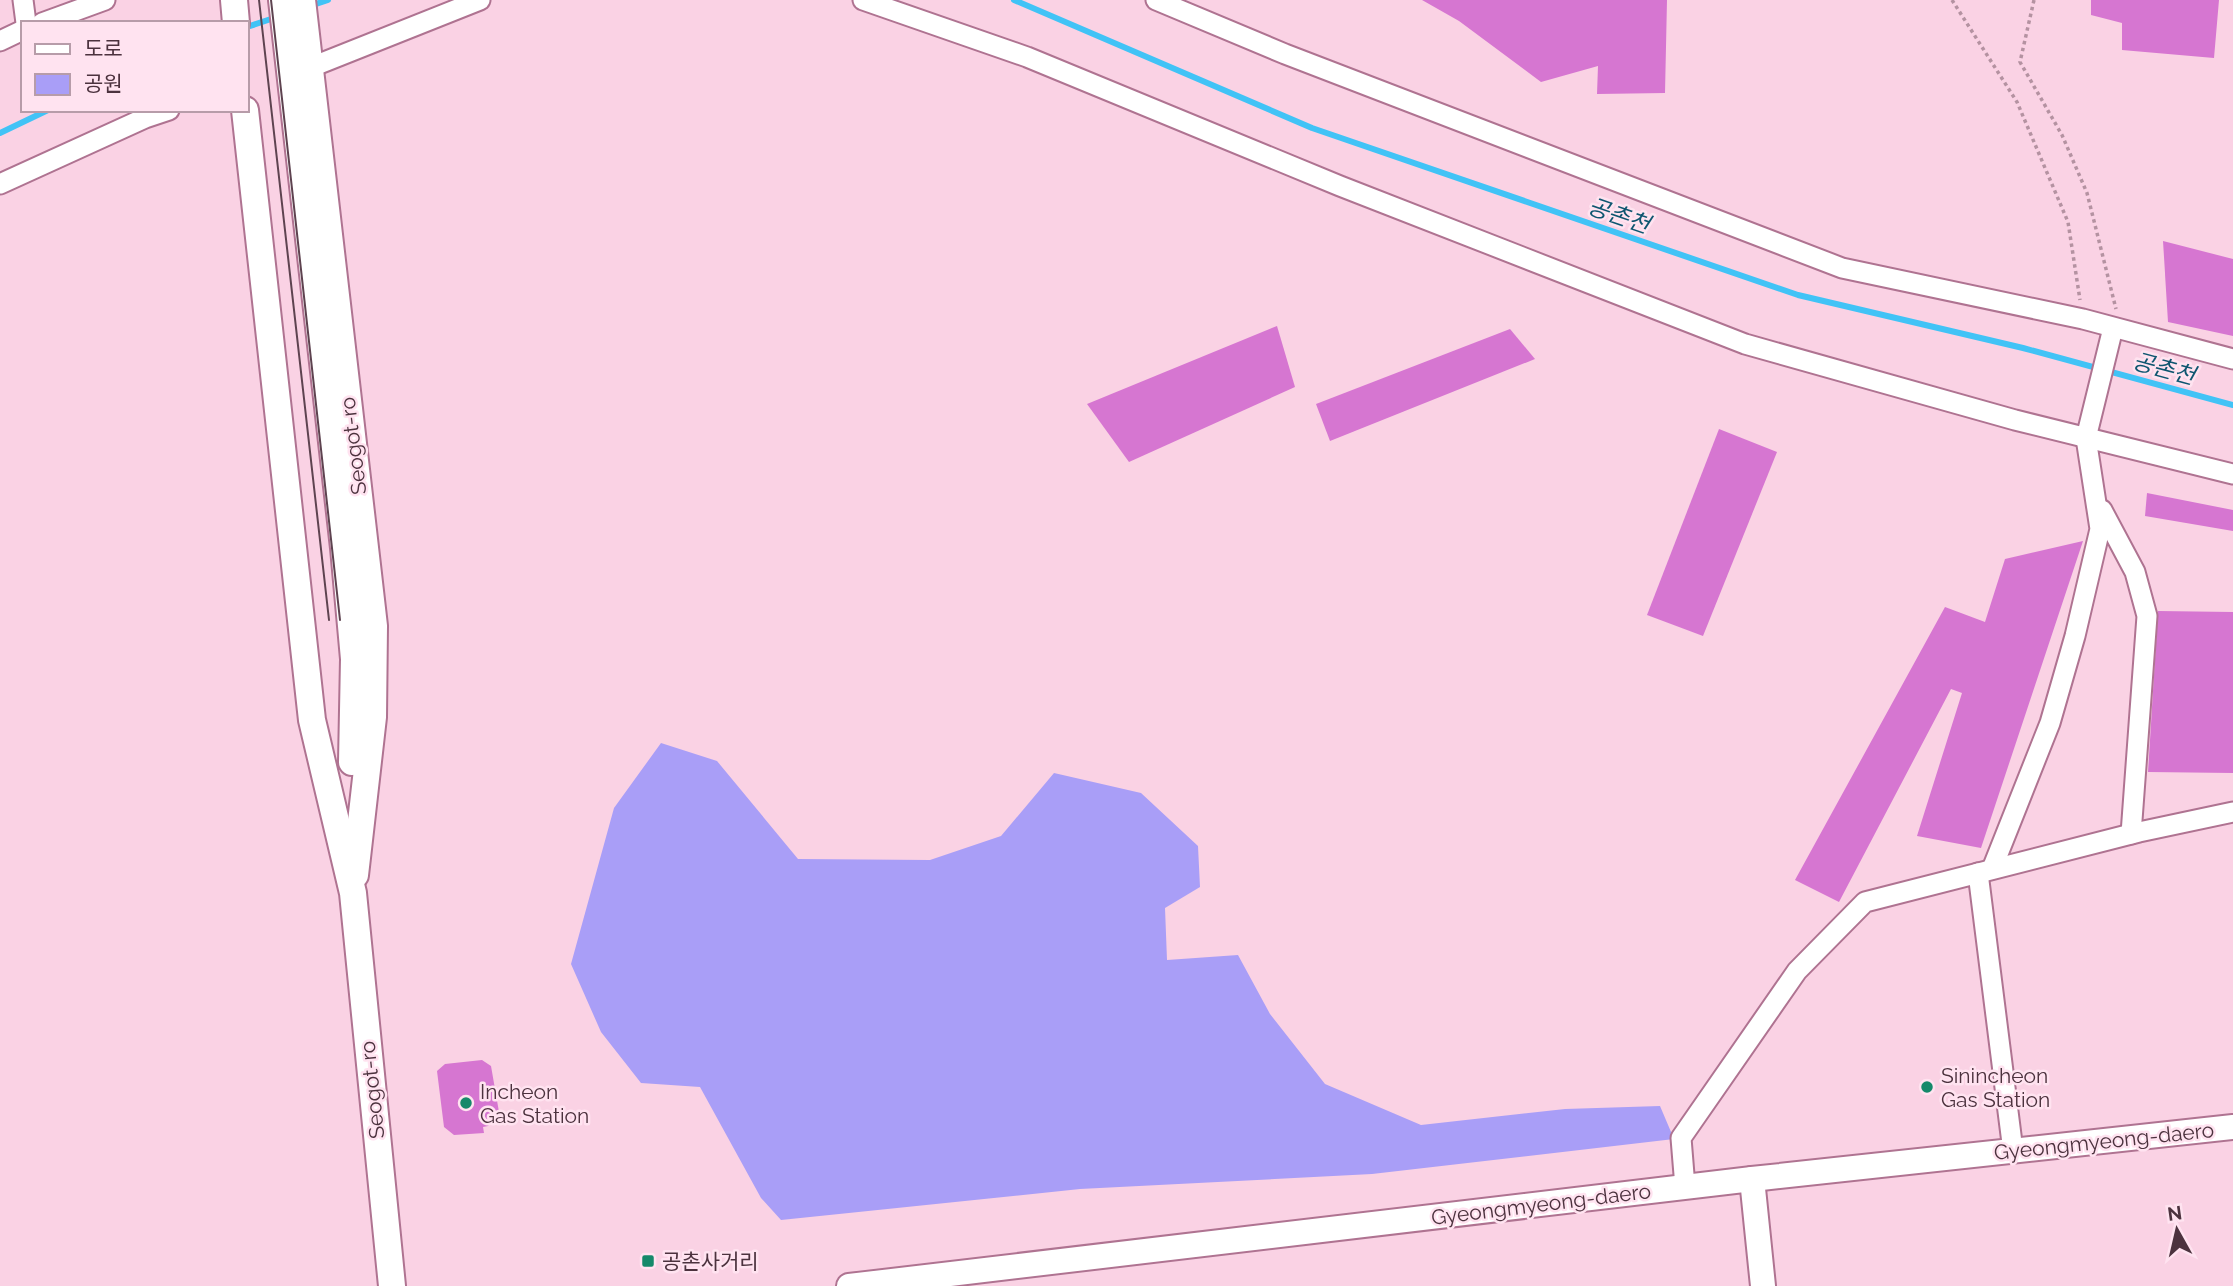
<svg xmlns="http://www.w3.org/2000/svg" width="2233" height="1286" viewBox="0 0 2233 1286" font-family="Raleway,'Noto Sans KR',sans-serif">
	<style>
		.green { fill: #a99ef7 }
		.lines { fill: none; stroke-linecap: round; stroke-linejoin: round }
		.stream { stroke: #41c3f6; stroke-width: 6 }
		.building { fill: #d676d1 }
		.minor-casing { stroke: #af7391; stroke-width: 23 }
		.tertiary-casing { stroke: #af7391; stroke-width: 28 }
		.secondary-casing { stroke: #af7391; stroke-width: 30 }
		.path { stroke: #b492a1; stroke-width: 3.5; stroke-dasharray: 3.5 3.5; stroke-linecap: butt }
		.minor { stroke: #fff; stroke-width: 19 }
		.tertiary { stroke: #fff; stroke-width: 24 }
		.secondary { stroke: #fff; stroke-width: 26 }
		.tram { stroke: #5e4350; stroke-width: 2 }
		.poi-dot { fill: #15896a; stroke: #ffe3f0; stroke-width: 2.5 }
		.labels { text-anchor: middle; dominant-baseline: central; stroke-width: 5; stroke-linejoin: round; paint-order: stroke }
		.street-label { font-size: 21px; fill: #4c323e; stroke: #ffe3f0 }
		.poi-label { font-size: 21px; fill: #4c323e; stroke: #ffe3f0; text-anchor: start }
		.water-label { font-size: 23px; font-style: italic; fill: #0f5670; stroke: #ffe3f0 }
	</style>
	<rect width="100%" height="100%" fill="#fad2e4"/>
	<path class="green" d="M661,743L717,761L798,859L930,860L1001,836L1054,773L1141,793L1198,846L1200,887L1165,908L1167,960L1238,955L1270,1014L1325,1084L1421,1125L1565,1109L1660,1106L1674,1139L1372,1174L1080,1189L781,1220L761,1198L700,1087L641,1083L601,1032L571,964L614,808Z"/>
	<g class="lines">
		<g class="stream">
			<path d="M1014,0L1312,128L1798,295L2023,348L2233,405"/>
			<path d="M310,6L328,0"/>
			<path d="M247,27L277,17"/>
			<path d="M0,133L48,110"/>
		</g>
	</g>
	<g class="building">
		<path d="M1422,0H1667L1665,93L1597,94L1598,66L1541,82L1459,21Z"/>
		<path d="M2091,0H2219L2214,58L2122,50V23L2091,15Z"/>
		<path d="M2163,241L2233,259V336L2168,322Z"/>
		<path d="M1277,326L1295,387L1129,462L1087,404Z"/>
		<path d="M1510,329L1535,359L1330,441L1316,404Z"/>
		<path d="M1719,429L1777,452L1703,636L1647,615Z"/>
		<path d="M2147,493L2233,510V531L2145,516Z"/>
		<path d="M2083,541L1981,848L1917,836L1962,693L1951,689L1839,902L1795,880L1945,607L1985,622L2005,559Z"/>
		<path d="M2158,611L2233,612V773L2148,772Z"/>
		<path d="M482,1060L491,1066L499,1112L488,1126L483,1127L484,1133L454,1135L444,1127L437,1071L445,1064Z"/>
	</g>
	<g class="lines">
		<g class="minor-casing">
			<g id="minor">
				<path d="M23,0L26,23"/>
				<path d="M863,0L1027,57L1340,186L1745,344L2015,420L2233,474"/>
				<path d="M1156,0L1285,54L1842,268L2083,319L2233,359"/>
				<path d="M42,23L105,0"/>
				<path d="M0,41L23,30"/>
				<path d="M309,68L480,0"/>
				<path d="M0,184L145,118L169,110"/>
				<path d="M2102,510L2135,572L2147,616L2131,834"/>
				<path d="M1992,869L2050,723L2075,636L2100,529L2086,438L2113,328"/>
				<path d="M1978,873L2013,1151"/>
				<path d="M1685,1187L1681,1138L1797,971L1865,902L2139,832L2233,812"/>
			</g>
		</g>
		<g class="tertiary-casing">
			<g id="tertiary">
				<path d="M1752,1179L1763,1286"/>
				<path d="M849,1286L1752,1179L2233,1127"/>
			</g>
		</g>
		<g class="secondary-casing">
			<g id="secondary">
				<path d="M234,0L236,23"/>
				<path d="M282,0L344,548L354,659L352,762"/>
				<path d="M302,0L374,626L373,717L355,875"/>
				<path d="M245,110L312,720L353,893L392,1286"/>
			</g>
		</g>
		<g class="path">
			<path d="M1952,0L2017,102L2068,222L2080,300"/>
			<path d="M2034,0L2020,62L2062,135L2087,193L2116,309"/>
		</g>
		<use href="#minor" class="minor"/>
		<use href="#tertiary" class="tertiary"/>
		<use href="#secondary" class="secondary"/>
		<g class="tram">
			<path d="M259,0L329,620"/>
			<path d="M271,0L340,620"/>
		</g>
	</g>
	<g class="poi-dot">
		<circle cx="1927" cy="1087" r="7"/>
		<circle cx="466" cy="1103" r="7"/>
		<rect x="641" y="1254" width="14" height="14" rx="3.5"/>
	</g>
	<g class="labels">
		<g class="street-label">
			<text transform="translate(353 446) rotate(-97)">Seogot-ro</text>
			<text transform="translate(372 1090) rotate(-96)">Seogot-ro</text>
			<text transform="translate(2104 1141) rotate(-6)">Gyeongmyeong-daero</text>
			<text transform="translate(1541 1204) rotate(-7)">Gyeongmyeong-daero</text>
		</g>
		<g class="poi-label">
			<text x="1941" y="1075">Sinincheon<tspan x="1941" dy="24">Gas Station</tspan></text>
			<text x="480" y="1091">Incheon<tspan x="480" dy="24">Gas Station</tspan></text>
			<text x="662" y="1261">공촌사거리</text>
		</g>
		<g class="water-label">
			<text transform="translate(1619 215) rotate(19)">공촌천</text>
			<text transform="translate(2164 368) rotate(15)">공촌천</text>
		</g>
	</g>
	<rect x="21" y="21" width="228" height="91" fill="#ffe3f0" stroke="#b79ca9" stroke-width="2"/>
	<rect x="35" y="44" width="35" height="10" fill="#ffffff" stroke="#b79ca9" stroke-width="2"/>
	<text x="84" y="56" font-size="21" fill="#4c323e">도로</text>
	<rect x="35" y="74" width="35" height="21" fill="#a99ef7" stroke="#b79ca9" stroke-width="2"/>
	<text x="84" y="91" font-size="21" fill="#4c323e">공원</text>
	<g transform="translate(2177 1230) rotate(352)" stroke="#ffe3f0" stroke-width="5" paint-order="stroke">
	<path d="M0-5L12 26L0 18L-12 26Z" fill="#4c323e"/>
	<text y="-10" font-size="19" font-weight="bold" text-anchor="middle" fill="#4c323e">N</text>
	</g>
</svg>
